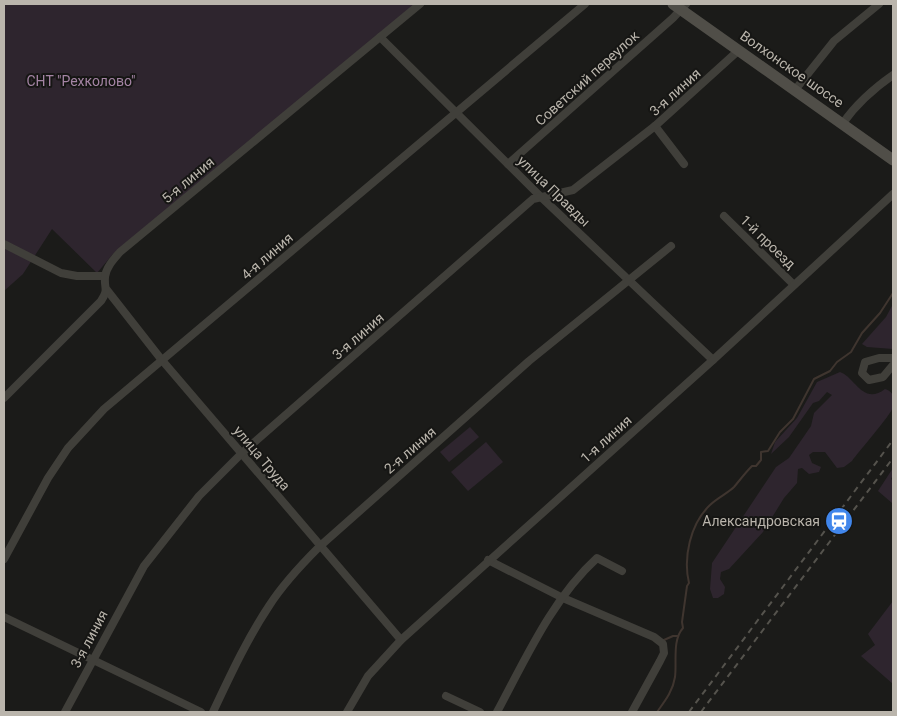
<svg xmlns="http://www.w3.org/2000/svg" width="897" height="716" viewBox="0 0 897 716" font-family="Roboto,sans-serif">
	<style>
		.green { fill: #2e252e }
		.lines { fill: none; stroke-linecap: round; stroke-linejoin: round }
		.stream { stroke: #3f352f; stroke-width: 2 }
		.minor { stroke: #403f3a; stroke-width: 8 }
		.secondary { stroke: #504e48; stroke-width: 11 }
		.rail { stroke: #55534d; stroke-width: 2; stroke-dasharray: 6 5; stroke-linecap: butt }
		.labels { text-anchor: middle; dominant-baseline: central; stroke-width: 4; stroke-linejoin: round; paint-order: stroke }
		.street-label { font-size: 14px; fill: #bab5ac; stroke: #161614 }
		.park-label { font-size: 14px; fill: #a484a4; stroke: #161614 }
		.poi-label { font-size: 14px; fill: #bab5ac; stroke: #161614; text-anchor: end }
	</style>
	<rect width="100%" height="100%" fill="#1b1b19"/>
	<g class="green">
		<path d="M4,4H415L113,254L97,273L52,229L23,274L4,291Z"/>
		<path d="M893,304V349L867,347L862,344L886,317Z"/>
		<path d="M840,372C855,377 863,406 885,389C893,391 896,399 893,407C891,415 859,451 852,461L844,467L837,468L825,452H813L809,455L812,463L821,467L819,472L809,474L802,468L798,469L797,483L784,498L763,532L729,569L721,572L720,579L725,587L724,594L718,598H713L710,589L712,563L776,467L789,458L811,426L814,413L832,395L827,392L819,401L813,403L789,437L771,454L775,442L797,418L817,382Z"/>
		<path d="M470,427L479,437L449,462L440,452Z"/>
		<path d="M486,442L503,462L468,491L451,472Z"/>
		<path d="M893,468V475L891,479L893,481L892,503L878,491Z"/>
		<path d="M893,601V684L861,656L875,645L868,634Z"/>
	</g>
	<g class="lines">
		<g class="stream">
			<path d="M664,640L673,636H678"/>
			<path d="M657,712C665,701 673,691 675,677C677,663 672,640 683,628L682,622L687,586L689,583C683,558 690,524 710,505C717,498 728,493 734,487C740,480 745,473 752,466H756L761,460V452L768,451L780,432L793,419L814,379L830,371L837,362L851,352L862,333L880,313L893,293"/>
		</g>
		<g class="minor">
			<path d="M380,37L540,196L713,360"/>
			<path d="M795,90L834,41L879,4"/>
			<path d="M843,123C857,103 873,89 893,75"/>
			<path d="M655,126L684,164"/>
			<path d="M508,164L673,18L686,4"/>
			<path d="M724,216L794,285"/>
			<path d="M4,244L61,273L77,276H105"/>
			<path d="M107,290L161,359L401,640"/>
			<path d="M893,358H879L865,362L862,373L869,380L883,377L893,365"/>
			<path d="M4,398L101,301C109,289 104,289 105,277C106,267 114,259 120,252L420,4"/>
			<path d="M4,559L48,478L68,448L104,409L585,4"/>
			<path d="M488,560L563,598L654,637L663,644L664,653L660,661L632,712"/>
			<path d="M4,617L201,712"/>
			<path d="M446,696L480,712"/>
			<path d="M65,712L144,566L199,496L242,453L533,199L573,190L655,126L739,50"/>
			<path d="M213,712C230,676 247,639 269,606C283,584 301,565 319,547L529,361L671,246"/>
			<path d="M347,712L368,676L401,640L713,360L893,194"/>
			<path d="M497,712C525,660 552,599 597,558L622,571"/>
		</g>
		<path class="secondary" d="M673,4L893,160"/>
		<g class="rail">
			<path d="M689,712L893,440"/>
			<path d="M701,712L893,458"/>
		</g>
	</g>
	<defs>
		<g id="station-disc" transform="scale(1.4375)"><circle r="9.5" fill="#4186eb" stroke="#161614"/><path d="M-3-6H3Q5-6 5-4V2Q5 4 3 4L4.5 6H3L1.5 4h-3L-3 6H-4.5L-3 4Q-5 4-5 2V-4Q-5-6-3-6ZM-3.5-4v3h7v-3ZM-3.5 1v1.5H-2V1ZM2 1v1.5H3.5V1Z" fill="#fff"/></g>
	</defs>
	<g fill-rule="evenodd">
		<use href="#station-disc" x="839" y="521"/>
	</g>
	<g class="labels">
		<g class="street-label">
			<text transform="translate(792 69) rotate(35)">Волхонское шоссе</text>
			<text transform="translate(587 78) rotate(-42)">Советский переулок</text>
			<text transform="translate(675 92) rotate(-42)">3-я линия</text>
			<text transform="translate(188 180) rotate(-40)">5-я линия</text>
			<text transform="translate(554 191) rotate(44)">улица Правды</text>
			<text transform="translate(768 242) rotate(44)">1-й проезд</text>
			<text transform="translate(267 256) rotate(-41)">4-я линия</text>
			<text transform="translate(358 336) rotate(-41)">3-я линия</text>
			<text transform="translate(606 439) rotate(-42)">1-я линия</text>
			<text transform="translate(410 450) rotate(-41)">2-я линия</text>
			<text transform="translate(262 458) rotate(50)">улица Труда</text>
			<text transform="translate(89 639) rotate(-62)">3-я линия</text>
		</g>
		<g class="park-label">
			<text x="81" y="81">СНТ "Рехколово"</text>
		</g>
		<g class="poi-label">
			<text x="820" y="521">Александровская</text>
		</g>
	</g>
	<rect width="897" height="716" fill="none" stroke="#bab5ac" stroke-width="10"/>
</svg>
